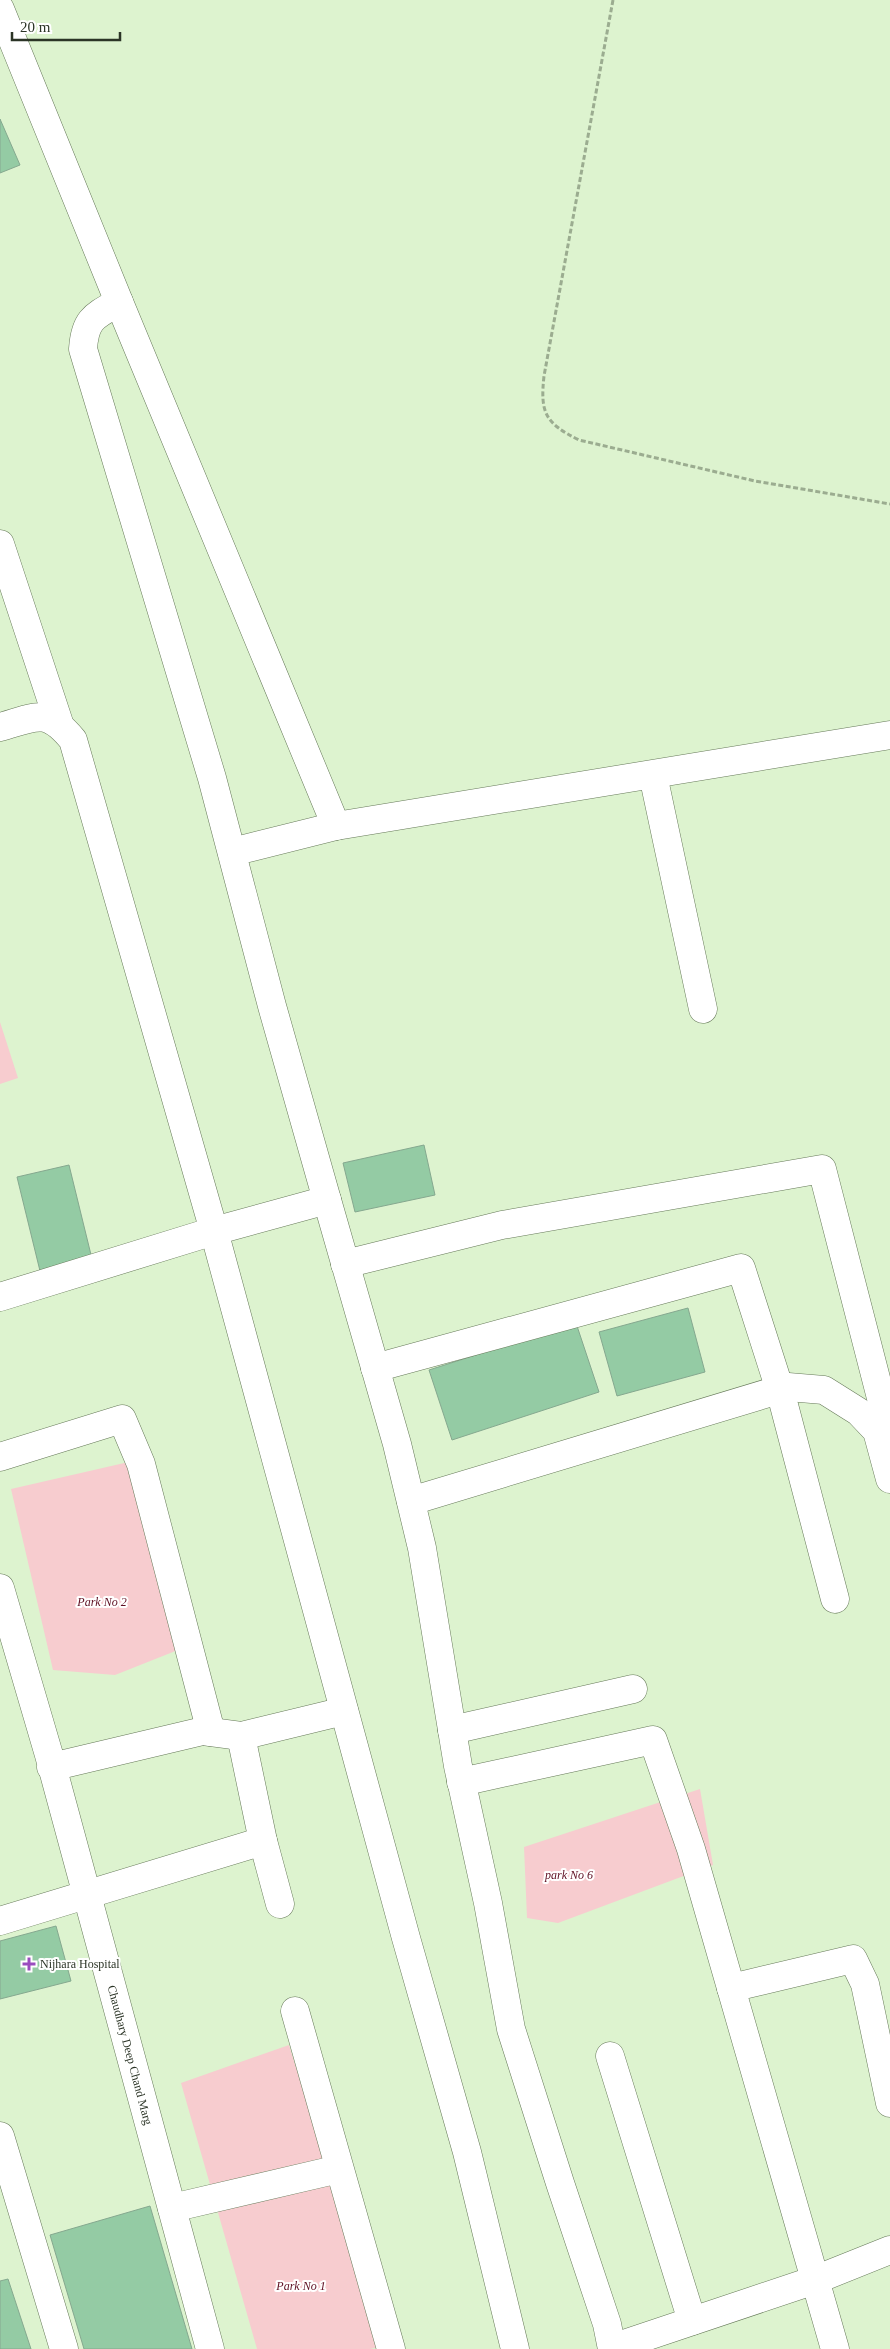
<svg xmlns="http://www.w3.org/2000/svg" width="890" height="2349" viewBox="0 0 890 2349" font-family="'Times New Roman',serif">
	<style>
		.green { fill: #f7cccf }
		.building { fill: #94cba4; stroke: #85a88f }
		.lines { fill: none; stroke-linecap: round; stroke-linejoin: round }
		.minor-casing { stroke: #667959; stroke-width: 29 }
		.path { stroke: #9bac90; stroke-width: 3; stroke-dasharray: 5 2.5; stroke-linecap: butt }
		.minor { stroke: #fff; stroke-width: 28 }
		.poi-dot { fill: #9a4dbe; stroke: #fff; stroke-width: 2 }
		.labels { text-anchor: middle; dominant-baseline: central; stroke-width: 4; stroke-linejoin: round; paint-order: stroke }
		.park-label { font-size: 12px; font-style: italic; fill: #5e0f22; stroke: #fff }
		.poi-label { font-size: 12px; fill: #2b3426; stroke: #fff; text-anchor: start }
		.street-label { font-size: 12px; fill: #2b3426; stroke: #fff }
	</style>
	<rect width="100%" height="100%" fill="#ddf3cf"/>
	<g class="green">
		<path d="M0,1022L18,1078L0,1084Z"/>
		<path d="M133,1461L178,1650L115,1675L53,1670L11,1489Z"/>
		<path d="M700,1789L713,1865L558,1923L527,1918L524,1847Z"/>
		<path d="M289,2045L383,2346L370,2349H257L181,2083Z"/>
	</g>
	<g class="building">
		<path d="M0,119L20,165L0,173Z"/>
		<path d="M424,1145L435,1195L355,1212L343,1163Z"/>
		<path d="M69,1165L93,1263L41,1275L17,1177Z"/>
		<path d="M688,1308L705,1372L617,1396L599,1332Z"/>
		<path d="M576,1323L599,1392L452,1440L429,1370Z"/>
		<path d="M56,1926L71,1981L0,1999V1941Z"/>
		<path d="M150,2206L192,2349H84L50,2235Z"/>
		<path d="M8,2279L31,2349H0V2281Z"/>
	</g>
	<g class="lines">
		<g class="minor-casing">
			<g id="minor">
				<path d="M0,9L119,302L336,826L890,735"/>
				<path d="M0,544L59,723"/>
				<path d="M0,727C36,717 46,707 73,740L214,1231L406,1938L467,2152L515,2349"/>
				<path d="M653,775L703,1009"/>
				<path d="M232,852L336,826"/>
				<path d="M327,1200L397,1444L422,1548L458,1766L488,1903L511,2029L560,2183L607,2324L612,2349"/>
				<path d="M345,1264L502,1225L822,1169L889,1429"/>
				<path d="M0,1297L214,1231L327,1200L272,1006L212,778L83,349C85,319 94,316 119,302"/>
				<path d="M375,1368L741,1268L780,1390L835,1599"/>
				<path d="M0,1457L122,1419L141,1464L211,1732"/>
				<path d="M411,1501L788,1387L824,1390L859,1412L877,1431L890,1479"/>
				<path d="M0,1588L49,1755L210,2349"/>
				<path d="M452,1730L633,1689"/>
				<path d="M241,1736L263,1841L280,1904"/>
				<path d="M51,1767L203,1731L241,1736L344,1711"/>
				<path d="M461,1782L653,1740L691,1849L835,2349"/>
				<path d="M0,1921L263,1841"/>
				<path d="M731,1988L853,1959L865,1984L890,2103"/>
				<path d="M295,2011L391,2349"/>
				<path d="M610,2056L692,2321"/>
				<path d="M0,2136L64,2349"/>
				<path d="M172,2208L339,2169"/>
				<path d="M612,2348L815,2280L890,2250"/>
			</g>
		</g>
		<path class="path" d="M613,0L544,376C540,413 545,423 579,440L755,481L890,504"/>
		<use href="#minor" class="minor"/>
	</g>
	<path class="poi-dot" d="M26.5 1956.5h5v5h5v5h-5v5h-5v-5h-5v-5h5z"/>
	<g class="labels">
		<g class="park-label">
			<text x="102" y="1602">Park No 2</text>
			<text x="569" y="1875">park No 6</text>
			<text x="301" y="2286">Park No 1</text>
		</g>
		<g class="poi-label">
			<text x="40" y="1964">Nijhara Hospital</text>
		</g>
		<g class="street-label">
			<text transform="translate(130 2055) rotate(75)">Chaudhary Deep Chand Marg</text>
		</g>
	</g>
	<path d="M12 32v8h108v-8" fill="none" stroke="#2b3426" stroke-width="2.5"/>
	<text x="20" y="32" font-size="15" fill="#2b3426" stroke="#ffffff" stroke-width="4" paint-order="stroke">20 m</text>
</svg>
